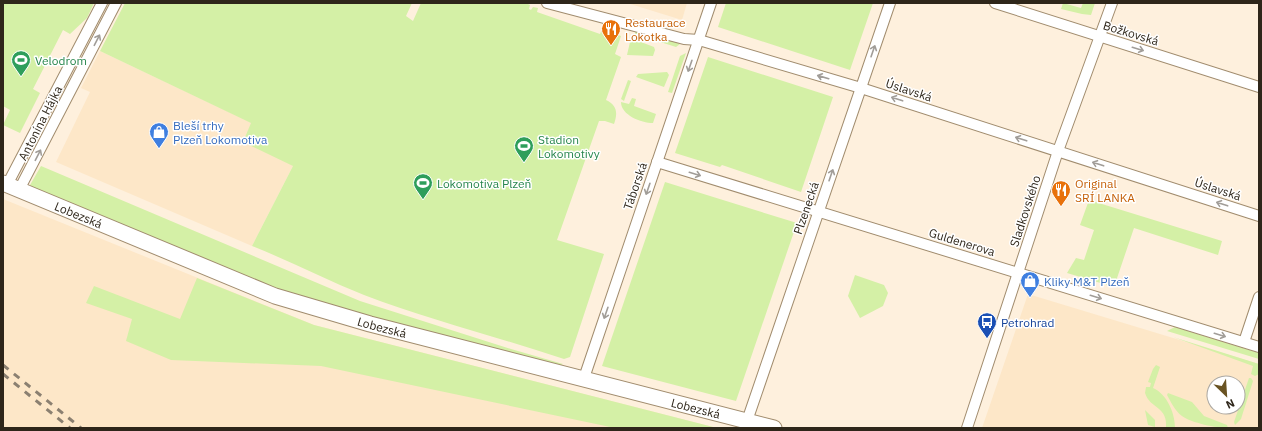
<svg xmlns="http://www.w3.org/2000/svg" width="1262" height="431" viewBox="0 0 1262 431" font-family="'IBM Plex Sans',sans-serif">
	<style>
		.built { fill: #fde7c8; fill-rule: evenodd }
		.green { fill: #d4f0a6 }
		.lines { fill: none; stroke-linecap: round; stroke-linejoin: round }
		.street-casing { stroke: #a18c6e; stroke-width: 12 }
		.secondary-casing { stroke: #a18c6e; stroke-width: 17 }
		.street { stroke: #fff; stroke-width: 10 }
		.secondary { stroke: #fff; stroke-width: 15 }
		.rail { stroke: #8b8071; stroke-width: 3; stroke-dasharray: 7 7; stroke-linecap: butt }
		.oneway { stroke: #a19d98 }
		.labels { text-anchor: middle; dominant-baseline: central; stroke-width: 3; stroke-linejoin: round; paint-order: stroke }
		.food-label { font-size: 12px; fill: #c56008; stroke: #fff; text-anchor: start }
		.street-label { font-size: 12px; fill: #2e261a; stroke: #fff }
		.leisure-label { font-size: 12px; fill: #27864d; stroke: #fff; text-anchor: start }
		.shop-label { font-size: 12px; fill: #366cbe; stroke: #fff; text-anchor: start }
		.transit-label { font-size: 12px; fill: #164399; stroke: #fff; text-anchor: start }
	</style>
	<rect width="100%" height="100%" fill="#fef0dd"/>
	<g class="built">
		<path d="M627,3H687L682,20Z"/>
		<path d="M100,51L252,123L293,166L252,246L56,162L90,92L81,88Z"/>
		<path d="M3,199L314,325L717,428H3Z"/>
		<path d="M1028,294L1259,364V428H982ZM1214,383H1238V407H1214Z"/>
	</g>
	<g class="green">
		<path d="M3,3H94L87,18L70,34L63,30L33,89L40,93L20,133L3,125L10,110L3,106Z"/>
		<path d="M125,3H412L406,16L413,21L421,3H526L530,5L529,9L531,10L533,7L538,8L537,12L600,34L602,29L621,36L615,54L621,57L606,100C617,105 618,113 614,124L605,121H599L557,240L604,254L570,357L564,359C498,337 430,320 364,295C326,280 290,261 252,246L293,166L243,142L251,123L100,51Z"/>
		<path d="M726,3H873L850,70L718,27Z"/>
		<path d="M1063,3L1081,8L1083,3H1095L1091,15L1082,14L1061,9Z"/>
		<path d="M635,29L680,44L676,47L635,34Z"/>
		<path d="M633,39L654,47L655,50L653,56L627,55L630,42Z"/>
		<path d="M686,53L672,93L668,92L680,56Z"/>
		<path d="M708,57L833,97L801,192L722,165L720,167L675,153Z"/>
		<path d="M667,72L669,75L664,87L636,77L638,74Z"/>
		<path d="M628,80L631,81L624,101L621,99Z"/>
		<path d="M632,98L636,99L634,106L656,114L653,123C641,123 621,115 621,102L629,104Z"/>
		<path d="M41,166L360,301L511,349L563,364L559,366L315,305L31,189L30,185Z"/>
		<path d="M665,182L797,223L736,401L602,366Z"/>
		<path d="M1089,200L1222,241L1218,255L1134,228L1114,287L1067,273L1076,258L1084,260L1094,230L1080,225Z"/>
		<path d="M855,275L884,285L888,293L883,306L860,318L848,296Z"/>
		<path d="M197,278L314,325L717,428H615L321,366L171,360L126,341L132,319L86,303L94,286L180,319Z"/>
		<path d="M1175,327L1259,353V359L1167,331Z"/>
		<path d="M1173,337L1259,364V374L1255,376L1251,374L1253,366Z"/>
		<path d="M1156,365L1160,367L1153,388C1167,394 1175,413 1175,428H1166C1168,406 1150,409 1145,393L1146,387H1150L1151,383L1148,382L1153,369Z"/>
		<path d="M1249,378H1251L1253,381L1241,419L1235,425L1234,422Z"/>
		<path d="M1168,393L1192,402L1204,416L1227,425L1228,428C1217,428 1191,423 1182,416C1175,411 1171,402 1167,395Z"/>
		<path d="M1145,410L1155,420V427L1148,425Z"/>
	</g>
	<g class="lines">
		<g class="street-casing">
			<g id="street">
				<path d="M547,3L684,39L699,40L861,88L1259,216"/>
				<path d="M995,3L1259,87"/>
				<path d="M657,162L1259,347"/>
				<path d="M7,185L102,3"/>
				<path d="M19,190L116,3"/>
				<path d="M1244,342L1259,297"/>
				<path d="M584,378L711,3"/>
				<path d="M747,421L890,3"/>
				<path d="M967,428L1058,151L1112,3"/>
			</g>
		</g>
		<g class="secondary-casing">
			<g id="secondary">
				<path id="s1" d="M3,183L275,296L370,324L774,428"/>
			</g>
		</g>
		<use href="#street" class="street"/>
		<use href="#secondary" class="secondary"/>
		<g class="rail">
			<path d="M3,365L81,428"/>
			<path d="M3,374L70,428"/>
		</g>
	</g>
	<defs><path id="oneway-shaft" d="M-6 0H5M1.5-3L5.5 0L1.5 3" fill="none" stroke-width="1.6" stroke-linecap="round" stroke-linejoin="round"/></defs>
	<g class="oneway">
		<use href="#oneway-shaft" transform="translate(97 40) rotate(-63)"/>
		<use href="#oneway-shaft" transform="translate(1138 49) rotate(17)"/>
		<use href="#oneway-shaft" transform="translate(873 51) rotate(-71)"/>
		<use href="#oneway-shaft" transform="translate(690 66) rotate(109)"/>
		<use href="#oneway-shaft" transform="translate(823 77) rotate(-164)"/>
		<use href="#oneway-shaft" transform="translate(897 99) rotate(-162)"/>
		<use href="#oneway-shaft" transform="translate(1021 139) rotate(-162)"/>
		<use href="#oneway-shaft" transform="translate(38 155) rotate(-63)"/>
		<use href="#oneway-shaft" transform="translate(1098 164) rotate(-162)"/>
		<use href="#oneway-shaft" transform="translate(695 174) rotate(17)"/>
		<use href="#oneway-shaft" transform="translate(831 175) rotate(-71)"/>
		<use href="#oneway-shaft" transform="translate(648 189) rotate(109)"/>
		<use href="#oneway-shaft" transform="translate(1222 204) rotate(-162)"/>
		<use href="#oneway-shaft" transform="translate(1096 297) rotate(17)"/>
		<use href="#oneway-shaft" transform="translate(606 313) rotate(109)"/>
		<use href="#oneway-shaft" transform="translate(1220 335) rotate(17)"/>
	</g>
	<defs>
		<g id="restaurant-pin" transform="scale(1)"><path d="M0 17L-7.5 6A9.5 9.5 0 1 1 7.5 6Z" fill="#e8710a" stroke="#fff"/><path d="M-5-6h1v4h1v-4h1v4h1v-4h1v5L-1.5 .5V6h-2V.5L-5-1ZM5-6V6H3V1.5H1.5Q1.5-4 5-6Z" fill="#fff"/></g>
		<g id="stadium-pin" transform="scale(1)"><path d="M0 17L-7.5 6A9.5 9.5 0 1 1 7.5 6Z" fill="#2e9e5b" stroke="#fff"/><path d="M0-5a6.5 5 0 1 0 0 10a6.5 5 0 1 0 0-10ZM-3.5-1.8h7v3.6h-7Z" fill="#fff"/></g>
		<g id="shop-pin" transform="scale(1)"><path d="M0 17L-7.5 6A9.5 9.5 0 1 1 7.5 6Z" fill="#3f7fe0" stroke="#fff"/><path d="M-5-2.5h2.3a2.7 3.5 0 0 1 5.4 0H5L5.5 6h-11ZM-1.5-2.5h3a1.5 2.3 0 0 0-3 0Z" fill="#fff"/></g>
		<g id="bus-pin" transform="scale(1)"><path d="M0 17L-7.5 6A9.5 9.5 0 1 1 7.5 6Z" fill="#1a4fb4" stroke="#fff"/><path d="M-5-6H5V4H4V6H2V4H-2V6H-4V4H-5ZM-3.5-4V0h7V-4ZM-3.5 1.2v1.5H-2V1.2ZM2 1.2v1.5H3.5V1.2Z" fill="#fff"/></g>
	</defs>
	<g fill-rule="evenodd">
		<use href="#restaurant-pin" x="611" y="29"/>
		<use href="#stadium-pin" x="21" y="60"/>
		<use href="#shop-pin" x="159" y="132"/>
		<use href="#stadium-pin" x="524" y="146"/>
		<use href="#stadium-pin" x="423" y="183"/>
		<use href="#restaurant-pin" x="1061" y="190"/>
		<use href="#shop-pin" x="1030" y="281"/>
		<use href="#bus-pin" x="987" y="322"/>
	</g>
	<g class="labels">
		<g class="food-label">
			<text x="625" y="22">Restaurace<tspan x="625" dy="14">Lokotka</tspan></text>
			<text x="1075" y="183">Original<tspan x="1075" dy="14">SRÍ LANKA</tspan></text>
		</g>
		<g class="street-label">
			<text transform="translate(1131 33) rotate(17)">Božkovská</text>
			<text transform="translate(909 90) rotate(18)">Úslavská</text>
			<text transform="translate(40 123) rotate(-63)">Antonína Hájka</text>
			<text transform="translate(635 186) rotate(-71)">Táborská</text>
			<text transform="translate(1218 189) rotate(18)">Úslavská</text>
			<text transform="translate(806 208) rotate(-71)">Plzenecká</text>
			<text transform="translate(1025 211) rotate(-72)">Sladkovského</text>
			<text stroke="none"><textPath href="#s1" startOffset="82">Lobezská</textPath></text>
			<text transform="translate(962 242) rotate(17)">Guldenerova</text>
			<text stroke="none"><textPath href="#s1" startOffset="406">Lobezská</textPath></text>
			<text stroke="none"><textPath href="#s1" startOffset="730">Lobezská</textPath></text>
		</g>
		<g class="leisure-label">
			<text x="35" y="60">Velodrom</text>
			<text x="538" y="139">Stadion<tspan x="538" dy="14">Lokomotivy</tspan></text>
			<text x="437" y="183">Lokomotiva Plzeň</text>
		</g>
		<g class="shop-label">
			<text x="173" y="125">Bleší trhy<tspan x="173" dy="14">Plzeň Lokomotiva</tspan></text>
			<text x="1044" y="281">Kliky M&amp;T Plzeň</text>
		</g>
		<g class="transit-label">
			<text x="1001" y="322">Petrohrad</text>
		</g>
	</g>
	<rect width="1262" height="431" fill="none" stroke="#2e261a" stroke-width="8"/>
	<g transform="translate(1226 395) rotate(155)"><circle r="19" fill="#ffffff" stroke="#aba8a3"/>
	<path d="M0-3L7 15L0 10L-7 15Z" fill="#695322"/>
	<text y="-6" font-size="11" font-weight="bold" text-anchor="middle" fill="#2e261a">N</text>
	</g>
</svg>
